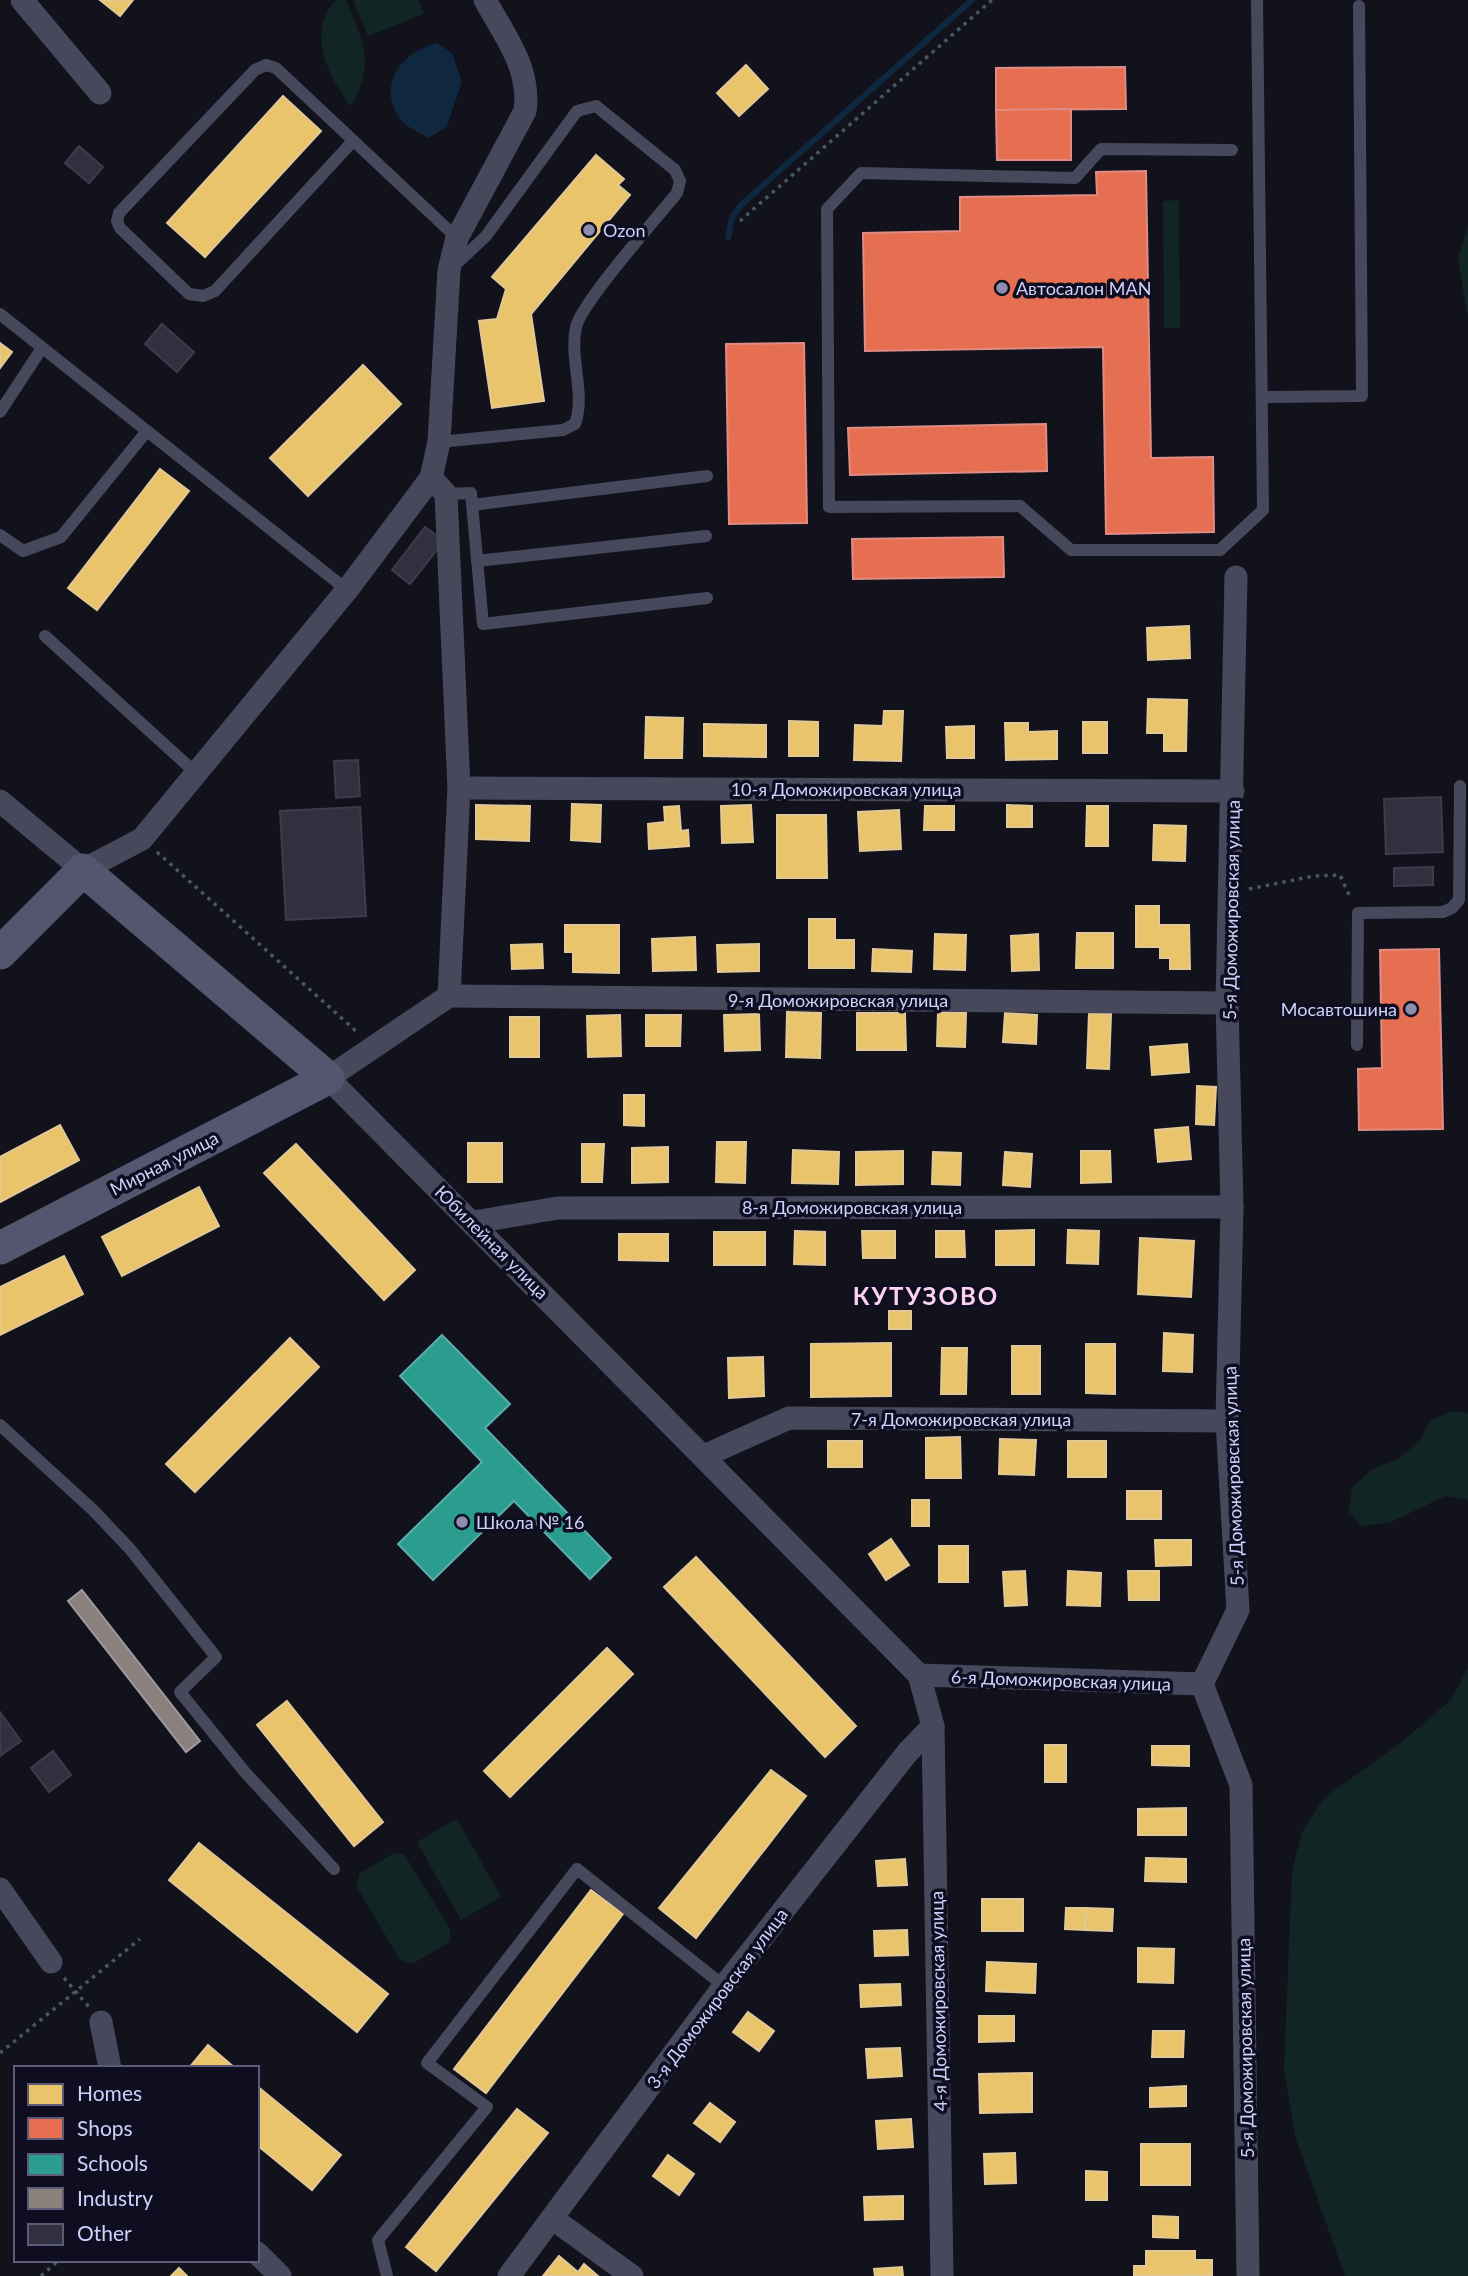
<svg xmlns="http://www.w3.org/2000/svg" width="1468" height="2276" viewBox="0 0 1468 2276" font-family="Lato,sans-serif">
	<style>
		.green { fill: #112624 }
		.water { fill: #0f283f }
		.homes { fill: #e9c46a; stroke: #e1c896; stroke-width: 2 }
		.shops { fill: #e76f51; stroke: #e08c85; stroke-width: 2 }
		.schools { fill: #2a9d8f; stroke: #5cacb0; stroke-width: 2 }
		.industry { fill: #8a817c; stroke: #9f99a3; stroke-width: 2 }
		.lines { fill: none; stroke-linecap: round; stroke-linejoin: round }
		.stream { stroke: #0f283f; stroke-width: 6 }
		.building { fill: #30303e; stroke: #3d3c4f; stroke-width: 2 }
		.path { stroke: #485761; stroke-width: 3.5; stroke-dasharray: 3.5 5; stroke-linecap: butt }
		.lane { stroke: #47485c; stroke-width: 12 }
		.street { stroke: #47485c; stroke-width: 23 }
		.secondary { stroke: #53566e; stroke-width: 33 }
		.poi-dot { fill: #8d8eae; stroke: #0f0e20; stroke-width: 2.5 }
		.labels { text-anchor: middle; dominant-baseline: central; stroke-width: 7; stroke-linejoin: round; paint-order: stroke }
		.poi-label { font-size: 18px; fill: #cfd0fd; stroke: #0f0e20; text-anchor: start }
		.street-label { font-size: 18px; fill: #cfd0fd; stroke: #0f0e20 }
		.district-label { font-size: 24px; font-weight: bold; letter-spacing: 2px; fill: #fdd1f2; stroke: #0f0e20 }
	</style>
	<rect width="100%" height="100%" fill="#12121c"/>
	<g class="green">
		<path d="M336,0H346C363,42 376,63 351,106C328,76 306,33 336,0Z"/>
		<path d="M353,0H419L424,14L368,36Z"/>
		<path d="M1179,200L1180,328H1164L1163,201Z"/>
		<path d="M1468,226V318L1458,259Z"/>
		<path d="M1452,1411L1468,1413V1502L1466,1499L1445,1496L1391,1522L1362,1526L1349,1512L1352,1487L1373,1469L1401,1457L1421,1439L1430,1421Z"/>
		<path d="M1468,1668V2276H1345L1295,2136L1284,2069L1292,1871L1302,1832L1324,1798L1398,1745L1451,1700Z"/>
		<path d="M457,1819L501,1897L461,1920L417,1842Z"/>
		<path d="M394,1853L404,1854L450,1929V1942L412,1964L400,1960L357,1887L359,1874Z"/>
	</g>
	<path class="water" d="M437,43L452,53L462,82L447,126L429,138C422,134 410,129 404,123C374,89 399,53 437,43Z"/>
	<g class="homes">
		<path d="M100,0H133L120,16Z"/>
		<path d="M746,65L768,89L739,116L717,93Z"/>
		<path d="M283,96L321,131L205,257L167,223Z"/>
		<path d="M596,155L624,179L618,185L630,195L531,314L544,401L492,408L479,321L497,319L506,289L492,277Z"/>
		<path d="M0,343L12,352L0,368Z"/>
		<path d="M363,365L401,404L308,496L270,458Z"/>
		<path d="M160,469L189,491L97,610L68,588Z"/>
		<path d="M1189,626L1190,658L1148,660L1147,628Z"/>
		<path d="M1148,699L1187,700L1186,751H1164V733H1147Z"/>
		<path d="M884,711H903L901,761L854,760L855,725L883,726Z"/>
		<path d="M646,717L683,718L682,758H645Z"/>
		<path d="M789,721L818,722V756H789Z"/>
		<rect x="1083" y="722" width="24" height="31"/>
		<path d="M1005,723H1028V732L1057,731V759L1006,760Z"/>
		<path d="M704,724L766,725V757L704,756Z"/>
		<path d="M974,726V758H947L946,727Z"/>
		<path d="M572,804L601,805L600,842L571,840Z"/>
		<path d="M476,805L530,806L529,841L476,839Z"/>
		<path d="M751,805L753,842L722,843L721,806Z"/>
		<path d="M1007,805L1032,806V827H1007Z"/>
		<path d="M679,806L681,831L688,830L689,846L649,849L648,824L665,822L664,807Z"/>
		<path d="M925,806H954V830H924Z"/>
		<path d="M1087,806H1108V846H1086Z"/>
		<path d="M899,810L901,849L860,851L858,812Z"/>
		<path d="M777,815H826L827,878H777Z"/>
		<path d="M1154,825L1186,826L1185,861L1153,860Z"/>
		<path d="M1136,906H1159V925H1189L1190,969H1170V958H1160V947H1136Z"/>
		<path d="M809,919H835V940H854V968H809Z"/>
		<path d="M565,925H619V973L573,972V952H565Z"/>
		<path d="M1077,933H1113V968H1076Z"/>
		<path d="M935,934L966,935L965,970L934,969Z"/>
		<path d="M1038,934L1039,970L1012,971L1011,936Z"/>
		<path d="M695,937L696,970L653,971L652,939Z"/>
		<path d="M542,944L543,968L512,969L511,945Z"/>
		<path d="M759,944V971L718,972L717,945Z"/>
		<path d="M873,949L912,951L911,972L872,971Z"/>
		<path d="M787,1012L821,1013L820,1058L786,1057Z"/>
		<path d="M938,1012L966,1013L965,1047L937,1046Z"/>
		<path d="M857,1013H905L906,1050H857Z"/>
		<path d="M1005,1013L1037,1015L1036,1044L1003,1042Z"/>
		<path d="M1089,1013L1111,1014L1109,1069L1087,1068Z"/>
		<path d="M759,1014L760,1050L725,1051L724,1015Z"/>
		<path d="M620,1015L621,1056L588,1057L587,1016Z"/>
		<path d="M646,1015H681L680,1046H646Z"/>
		<rect x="510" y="1017" width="29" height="40"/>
		<path d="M1187,1044L1189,1072L1152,1075L1150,1047Z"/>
		<path d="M1197,1086L1216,1087L1214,1125L1196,1124Z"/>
		<path d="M624,1095H644V1126L624,1125Z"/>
		<path d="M60,1125L79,1160L0,1202V1157Z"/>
		<path d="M1188,1127L1191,1159L1158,1162L1155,1130Z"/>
		<path d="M717,1142H746L745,1183L716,1182Z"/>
		<rect x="468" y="1143" width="34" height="39"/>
		<path d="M296,1144L415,1270L384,1300L264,1173Z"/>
		<path d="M582,1144H604L602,1182H582Z"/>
		<path d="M668,1147V1182L632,1183V1148Z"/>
		<path d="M793,1150L839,1152L838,1184L792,1183Z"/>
		<path d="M903,1151V1184L856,1185V1152Z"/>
		<path d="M1081,1151H1110L1111,1182L1081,1183Z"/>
		<path d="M933,1152L961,1153L960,1185L932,1184Z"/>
		<path d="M1005,1152L1032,1154L1030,1187L1003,1185Z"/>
		<path d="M199,1187L219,1226L122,1276L102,1237Z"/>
		<path d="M1034,1230V1265H996V1231Z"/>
		<path d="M1068,1230L1099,1231L1098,1264L1067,1263Z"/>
		<path d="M795,1231L825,1232V1265L794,1264Z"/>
		<path d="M862,1231H895V1258H863Z"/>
		<path d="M936,1231H964L965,1257H936Z"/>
		<rect x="714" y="1232" width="51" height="33"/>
		<path d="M619,1234H668V1261L619,1260Z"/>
		<path d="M1140,1238L1194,1241L1191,1297L1138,1294Z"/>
		<path d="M64,1256L83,1294L0,1335V1287Z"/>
		<rect x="889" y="1311" width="22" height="18"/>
		<path d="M1164,1333L1193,1335L1192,1372L1163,1371Z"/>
		<path d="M290,1338L319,1367L195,1492L166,1464Z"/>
		<path d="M891,1343V1396L811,1397V1344Z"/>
		<path d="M1086,1344H1115V1394L1086,1393Z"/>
		<rect x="1012" y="1346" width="28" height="48"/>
		<path d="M942,1348H967L966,1394H941Z"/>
		<path d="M763,1357L764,1396L729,1398L728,1358Z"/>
		<path d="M960,1437L961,1478H926V1438Z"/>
		<path d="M1000,1439L1036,1440L1034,1475L999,1474Z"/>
		<rect x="828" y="1441" width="34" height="26"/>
		<rect x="1068" y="1441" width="38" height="36"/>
		<rect x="1127" y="1491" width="34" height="28"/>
		<rect x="912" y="1500" width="17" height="26"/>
		<path d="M891,1539L909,1565L886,1580L869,1554Z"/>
		<path d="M1155,1540H1191V1565L1156,1566Z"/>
		<rect x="939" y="1546" width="29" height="36"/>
		<path d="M696,1557L856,1726L825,1757L664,1587Z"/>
		<path d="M1025,1571L1027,1605L1005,1606L1003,1572Z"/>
		<path d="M1068,1571L1101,1573L1100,1606L1067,1605Z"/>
		<path d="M1128,1571H1159V1600H1129Z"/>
		<path d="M607,1648L633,1674L510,1797L484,1771Z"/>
		<path d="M287,1701L383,1822L354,1846L257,1725Z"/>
		<rect x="1045" y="1745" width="21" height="37"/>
		<path d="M1152,1746H1189V1766L1152,1765Z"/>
		<path d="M771,1770L806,1796L696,1938L659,1908Z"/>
		<path d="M1186,1808V1835H1138V1809Z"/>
		<path d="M199,1843L388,1994L357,2032L169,1880Z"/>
		<path d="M1146,1858L1186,1859V1882L1145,1881Z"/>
		<path d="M905,1859L907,1885L878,1886L876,1861Z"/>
		<path d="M591,1890L623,1914L486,2093L454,2069Z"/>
		<rect x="982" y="1899" width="41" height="32"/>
		<path d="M1066,1908H1086L1085,1930L1065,1929Z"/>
		<path d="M1086,1908L1113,1909L1112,1931L1085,1930Z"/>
		<path d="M907,1930L908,1955L875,1956L874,1931Z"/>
		<path d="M1138,1948L1174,1949L1173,1983L1138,1982Z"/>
		<path d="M987,1962L1036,1964L1035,1993L986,1991Z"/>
		<path d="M900,1984L901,2005L861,2007L860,1985Z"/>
		<path d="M748,2012L774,2031L759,2051L733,2032Z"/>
		<path d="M979,2016H1014V2041L979,2042Z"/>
		<path d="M1153,2031H1184L1183,2057H1152Z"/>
		<path d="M208,2045L235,2068H189Z"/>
		<path d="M900,2048L902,2076L868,2078L866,2049Z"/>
		<path d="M1032,2073V2112L980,2113L979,2074Z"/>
		<path d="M257,2086L341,2155L312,2190L257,2145Z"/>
		<path d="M1186,2086V2106L1150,2107V2088Z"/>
		<path d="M710,2103L735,2122L720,2142L694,2123Z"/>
		<path d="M517,2109L548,2133L436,2271L406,2247Z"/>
		<path d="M911,2119L913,2147L878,2149L876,2121Z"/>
		<rect x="1141" y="2144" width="49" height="41"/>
		<path d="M1015,2153L1016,2183L985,2184L984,2154Z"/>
		<path d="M668,2155L694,2174L679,2195L653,2176Z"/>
		<path d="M1086,2171L1107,2172V2200H1086Z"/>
		<path d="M903,2196V2219L865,2220L864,2197Z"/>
		<path d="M1153,2216L1178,2217V2238L1153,2237Z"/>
		<path d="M1146,2251H1195V2260H1212V2275L1134,2276V2266H1146Z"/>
		<path d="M559,2256L578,2272L584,2264L598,2276H543Z"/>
		<path d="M902,2267L903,2276H875L874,2269Z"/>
		<path d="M179,2268L187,2276H171Z"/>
	</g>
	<g class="shops">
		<path d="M1125,67L1126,109L996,110V68Z"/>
		<path d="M1071,109V160H997L996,110Z"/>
		<path d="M1146,171L1151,458L1213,457L1214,532L1106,534L1103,347L865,351L863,233L960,231V197L1097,195L1096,172Z"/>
		<path d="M804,343L807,523L729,524L726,344Z"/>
		<path d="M1046,424L1047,471L850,475L848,428Z"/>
		<path d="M1003,537L1004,577L853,579L852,539Z"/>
		<path d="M1439,949L1443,1129L1359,1130L1358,1069L1382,1068L1380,950Z"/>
	</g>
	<path class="schools" d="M442,1335L510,1404L485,1428L611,1558L590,1579L514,1501L433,1580L398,1544L482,1462L400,1376Z"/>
	<path class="industry" d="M82,1590L200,1741L186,1752L68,1601Z"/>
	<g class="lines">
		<path class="stream" d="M728,238L732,218L741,205L972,0"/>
	</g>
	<g class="building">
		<path d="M79,146L103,167L89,183L65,163Z"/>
		<path d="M162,324L194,352L177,372L145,344Z"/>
		<path d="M425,527L444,541L410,584L392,570Z"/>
		<path d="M358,760L360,796L336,798L334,761Z"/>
		<path d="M1441,797L1443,852L1386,854L1384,799Z"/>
		<path d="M360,807L366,916L286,920L280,811Z"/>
		<path d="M1433,867V885L1394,886V868Z"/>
		<path d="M0,1712L21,1741L0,1756Z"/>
		<path d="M53,1751L71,1775L49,1792L31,1768Z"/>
	</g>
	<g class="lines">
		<g class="path">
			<path d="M740,221L992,0"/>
			<path d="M157,852L357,1032"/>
			<path d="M1249,889L1314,876L1340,875L1351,899"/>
			<path d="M64,1978L89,2007"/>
			<path d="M0,2053L140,1939"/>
			<path d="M41,2276L59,2260"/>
		</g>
		<g class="lane">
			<path d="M353,141L215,291L203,296L189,294L120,228L117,221L119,213L255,70L266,65L276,68L457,238"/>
			<path d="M1232,150L1101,149L1075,178L861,173L827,209L829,507L1020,506L1071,550H1220L1263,510L1257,0"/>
			<path d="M0,314L347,590"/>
			<path d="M1262,397L1362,396L1359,6"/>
			<path d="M0,412L42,348"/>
			<path d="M439,442L563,430L575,424C586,393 569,359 576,327C582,302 657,218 677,193L680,181L675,170L596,106L577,111L486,236L452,268"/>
			<path d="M446,494L471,493L483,624L707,598"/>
			<path d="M472,505L707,476"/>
			<path d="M0,535L23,551L61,537L147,431"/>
			<path d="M477,561L706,536"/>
			<path d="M45,636L197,774"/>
			<path d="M1357,1045L1358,913L1443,912L1452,908L1459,900L1460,786"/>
			<path d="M0,1425L93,1510L130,1549L216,1657L180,1692L244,1771L334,1869"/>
			<path d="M387,2276L378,2240L487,2107L427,2063L577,1869L724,1986"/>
		</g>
		<g class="street">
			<path d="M22,0L100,93"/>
			<path d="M431,478L446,494L459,788L449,996L328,1078L919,1675L933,1726L942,2276"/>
			<path d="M1236,577L1227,1003L1232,1207L1227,1421L1238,1610L1202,1684L1241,1785L1248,2276"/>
			<path d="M459,788L1233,791"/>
			<path d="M0,801L83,870L142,839L347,590L431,478L439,442L449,270L457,238L525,111C531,69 505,36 485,0"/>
			<path d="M449,996L1227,1003"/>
			<path d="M474,1222L558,1208L1232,1207"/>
			<path d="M704,1456L789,1418L1227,1421"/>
			<path d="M919,1675L1202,1684"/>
			<path d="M0,1889L51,1962"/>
			<path d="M101,2022L110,2068"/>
			<path d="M553,2219L632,2276"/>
			<path d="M257,2253L280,2276"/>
			<path d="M509,2276L724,1986L907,1753L933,1726"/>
		</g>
		<path class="secondary" d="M0,953L83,870L328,1078L0,1248"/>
	</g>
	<g class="poi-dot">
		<circle cx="589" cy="230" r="7"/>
		<circle cx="1002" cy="288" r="7"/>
		<circle cx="1411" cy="1009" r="7"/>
		<circle cx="462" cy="1522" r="7"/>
	</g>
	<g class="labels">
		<g class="poi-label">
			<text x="603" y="230">Ozon</text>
			<text x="1016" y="288">Автосалон MAN</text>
			<text x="1397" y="1009" text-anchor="end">Мосавтошина</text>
			<text x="476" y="1522">Школа № 16</text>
		</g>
		<g class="street-label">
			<text x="846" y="789">10-я Доможировская улица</text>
			<text transform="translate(1231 910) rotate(-89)">5-я Доможировская улица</text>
			<text x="838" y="1000">9-я Доможировская улица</text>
			<text transform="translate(164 1163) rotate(-27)">Мирная улица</text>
			<text x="852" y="1207">8-я Доможировская улица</text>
			<text transform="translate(492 1242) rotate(45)">Юбилейная улица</text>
			<text x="961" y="1419">7-я Доможировская улица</text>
			<text transform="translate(1233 1476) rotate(-92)">5-я Доможировская улица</text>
			<text transform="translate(1061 1680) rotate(2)">6-я Доможировская улица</text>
			<text transform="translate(717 1998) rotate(-53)">3-я Доможировская улица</text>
			<text transform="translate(938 2001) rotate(-91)">4-я Доможировская улица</text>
			<text transform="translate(1245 2048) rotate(-91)">5-я Доможировская улица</text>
		</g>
		<g class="district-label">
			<text x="926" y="1295">КУТУЗОВО</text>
		</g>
	</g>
	<rect x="14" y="2066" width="245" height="196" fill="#0f0e20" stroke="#5c5c78" stroke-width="2"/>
	<rect x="28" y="2084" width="35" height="21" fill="#e9c46a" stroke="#5c5c78" stroke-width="2"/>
	<text x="77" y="2101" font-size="21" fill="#cfd0fd">Homes</text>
	<rect x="28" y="2118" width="35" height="21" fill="#e76f51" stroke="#5c5c78" stroke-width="2"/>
	<text x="77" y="2136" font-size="21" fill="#cfd0fd">Shops</text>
	<rect x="28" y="2154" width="35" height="21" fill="#2a9d8f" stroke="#5c5c78" stroke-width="2"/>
	<text x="77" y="2171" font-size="21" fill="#cfd0fd">Schools</text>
	<rect x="28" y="2188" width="35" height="21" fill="#8a817c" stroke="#5c5c78" stroke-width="2"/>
	<text x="77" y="2206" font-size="21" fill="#cfd0fd">Industry</text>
	<rect x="28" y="2224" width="35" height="21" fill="#30303e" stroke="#5c5c78" stroke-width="2"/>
	<text x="77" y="2241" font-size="21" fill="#cfd0fd">Other</text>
</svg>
